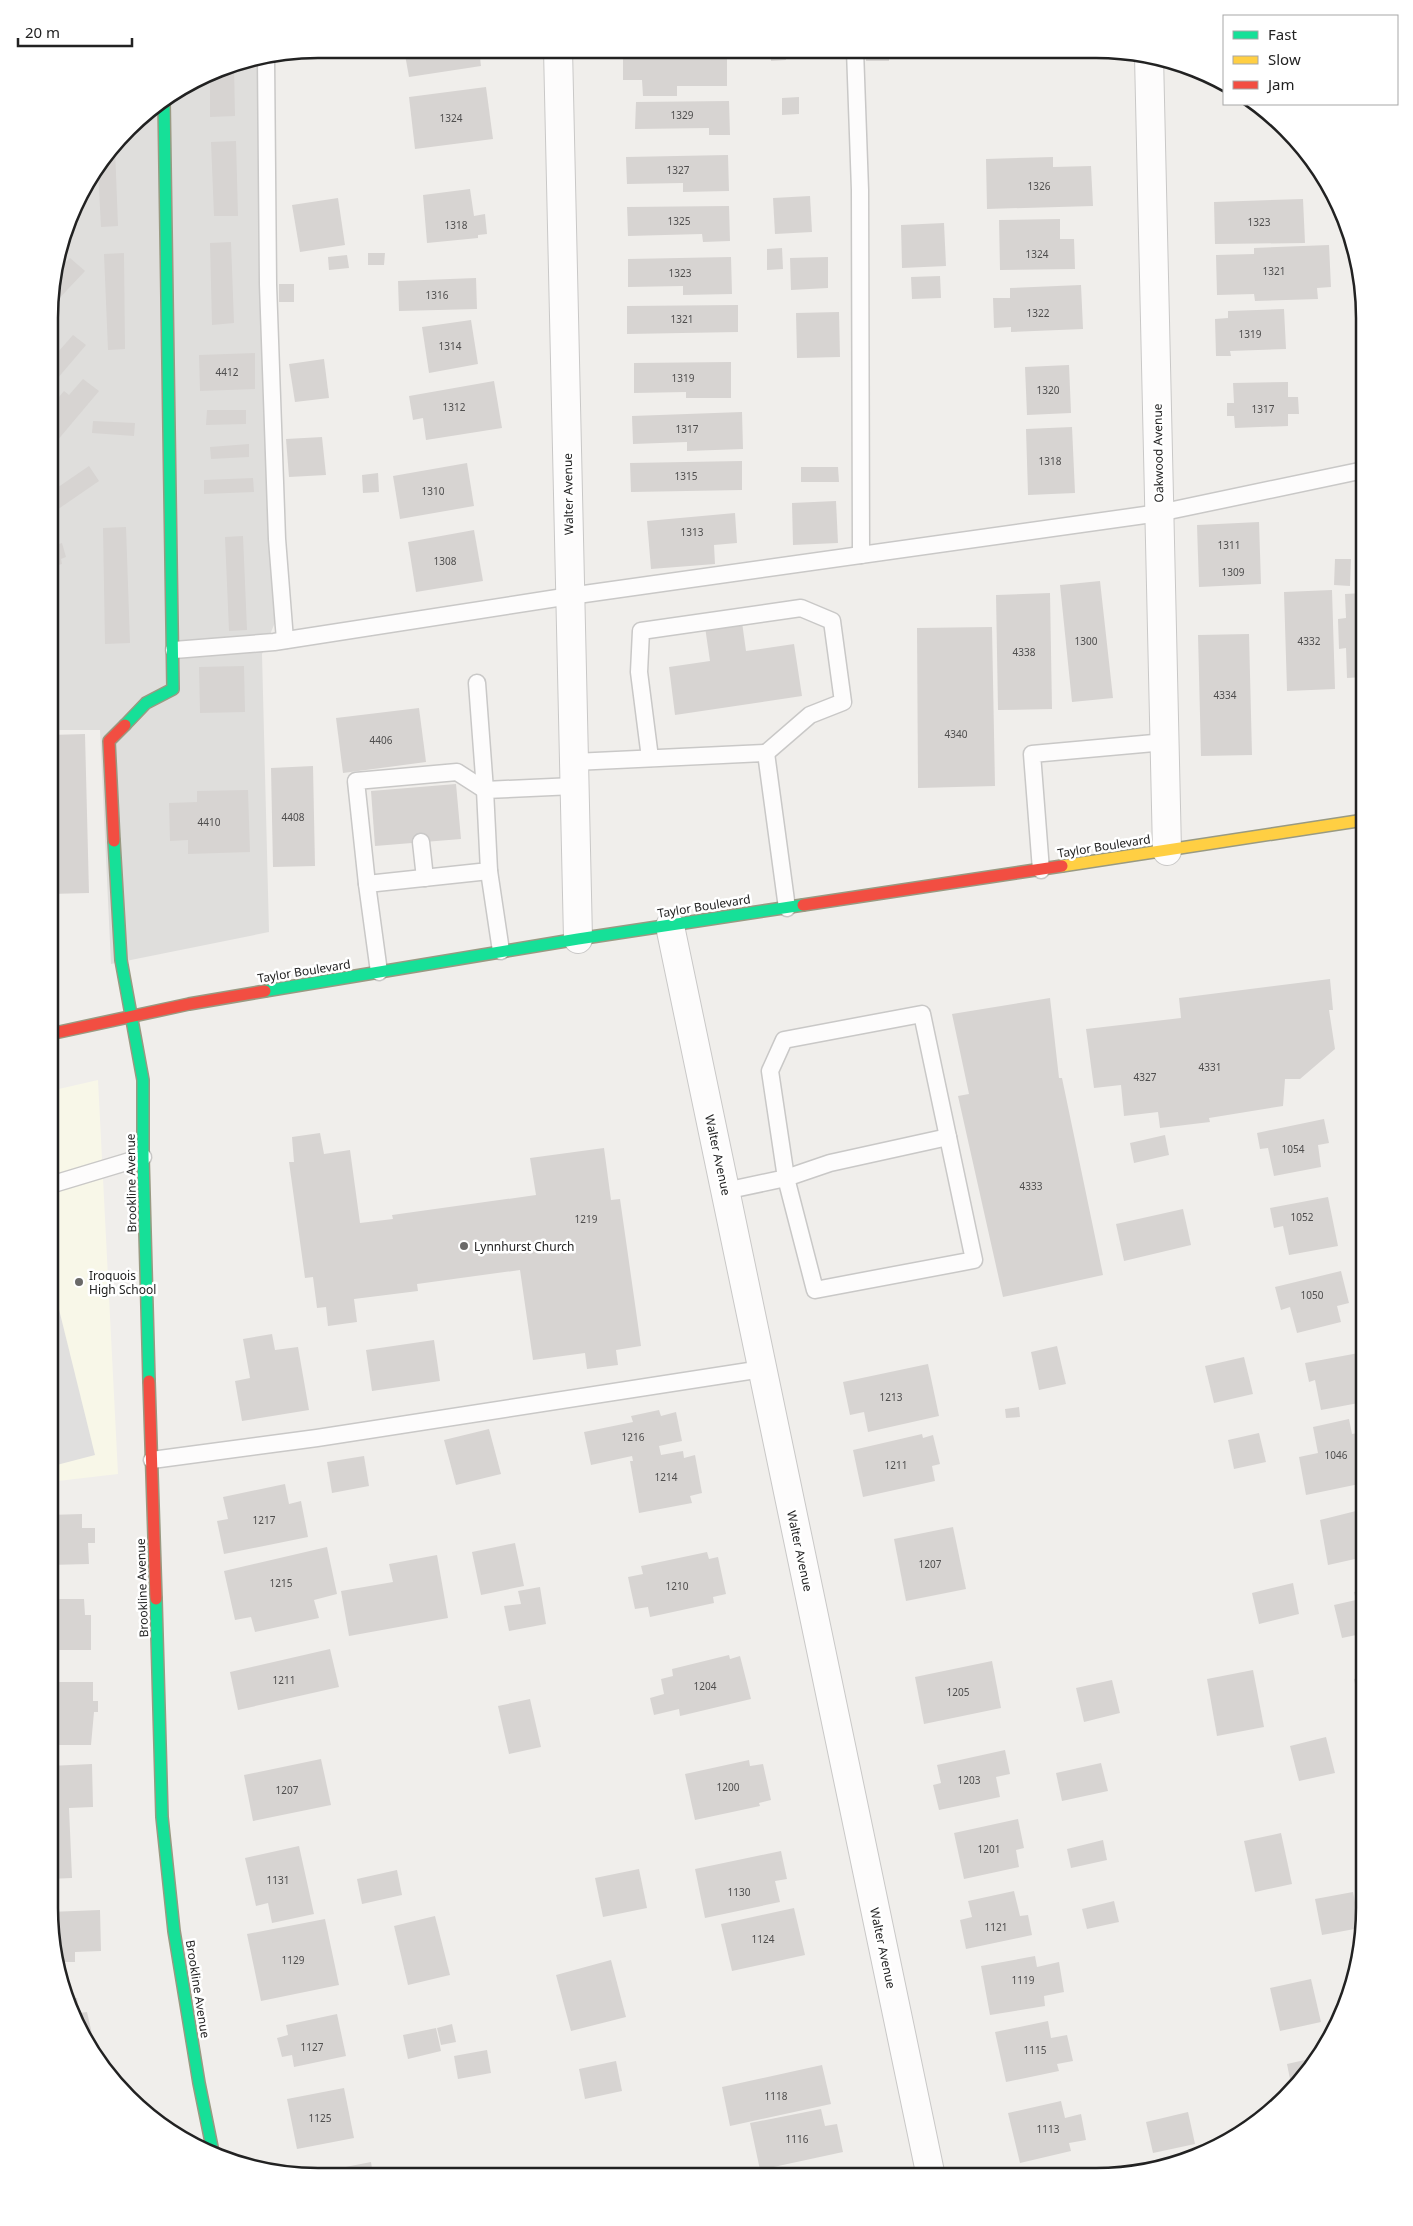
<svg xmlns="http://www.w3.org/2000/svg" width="1413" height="2226" viewBox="0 0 1413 2226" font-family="'Noto Sans',sans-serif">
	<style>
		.residential { fill: #dfdedc }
		.education { fill: #f8f7e8 }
		.parking { fill: #e0dfde }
		.building { fill: #d7d4d2 }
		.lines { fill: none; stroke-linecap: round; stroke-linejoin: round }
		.lane-casing { stroke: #c9c8c7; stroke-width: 19 }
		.street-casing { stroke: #c9c8c7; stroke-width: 30 }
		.fast-casing { stroke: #999a82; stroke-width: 14 }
		.slow-casing { stroke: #999a82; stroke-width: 14 }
		.jam-casing { stroke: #999a82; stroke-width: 14 }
		.lane { stroke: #fdfcfc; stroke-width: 16 }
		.street { stroke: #fdfcfc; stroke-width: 28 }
		.fast { stroke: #16e098; stroke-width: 11 }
		.slow { stroke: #ffcf43; stroke-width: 11 }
		.jam { stroke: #f24e42; stroke-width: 11 }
		.poi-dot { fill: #6a6968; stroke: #fff; stroke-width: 2 }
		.labels { text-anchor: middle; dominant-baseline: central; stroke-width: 5; stroke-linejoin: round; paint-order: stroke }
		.number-label { font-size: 10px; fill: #4f4e4e }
		.street-label { font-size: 12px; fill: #222; stroke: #fff }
		.poi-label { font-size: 12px; fill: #222; stroke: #fff; text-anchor: start }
		.rim { fill: none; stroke: #222; stroke-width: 2.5 }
	</style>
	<rect width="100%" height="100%" fill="#f0eeeb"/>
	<path class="residential" d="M257,61L269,512L276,620L262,654L269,932L111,964L100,730H50L51,282L77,198L140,116L215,69Z"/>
	<path class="education" d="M98,1080L118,1474L49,1482L50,1091Z"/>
	<path class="parking" d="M50,1273L95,1455L49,1467Z"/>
	<g class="building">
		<path d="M404,49H479L481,66L409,77Z"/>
		<path d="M727,50V86H677V96H643L642,80H623V51Z"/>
		<path d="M771,50H785L786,60L771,61Z"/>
		<rect x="866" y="50" width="23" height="11"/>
		<path d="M234,65L235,116L210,117V72L215,69Z"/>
		<path d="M486,87L493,139L415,149L409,97Z"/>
		<path d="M799,97V114L782,115V98Z"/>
		<path d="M729,101L730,135H709V128L635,129L636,102Z"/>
		<path d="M236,141L238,216H214L211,142Z"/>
		<path d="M115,148L118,226L101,227L98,170Z"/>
		<path d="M728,155L729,191L683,192V183L627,184L626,157Z"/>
		<path d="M1053,157V167L1091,166L1093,206L987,209L986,159Z"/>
		<path d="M470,189L474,216L485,214L487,234L478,235V238L427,243L423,195Z"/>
		<path d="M810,196L812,232L775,234L773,198Z"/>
		<path d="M338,198L345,245L300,252L292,205Z"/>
		<path d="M1303,199L1305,243L1215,244L1214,202Z"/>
		<path d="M729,206L730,241L703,242L702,234L628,236L627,207Z"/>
		<path d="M1060,219V239H1074L1075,269L1000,270L999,220Z"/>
		<path d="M944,223L946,266L902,268L901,225Z"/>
		<path d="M231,242L234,323L212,325L210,243Z"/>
		<path d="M1329,245L1331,287L1317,288L1318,299L1255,301L1254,294L1217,295L1216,255L1254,254V248Z"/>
		<path d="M782,248L783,269L767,270V249Z"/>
		<path d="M124,253L125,349L108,350L104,254Z"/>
		<path d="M368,253H385L384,265H368Z"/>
		<path d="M347,255L349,268L329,270L328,257Z"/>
		<path d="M731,257L732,294L683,295V286L628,287V259Z"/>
		<path d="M828,257V288L791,290L790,258Z"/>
		<path d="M70,258L85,271L51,307L53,276Z"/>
		<path d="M940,276L941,298L912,299L911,277Z"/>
		<path d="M476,278L477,309L399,311L398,281Z"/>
		<rect x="279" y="284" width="15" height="18"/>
		<path d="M1081,285L1083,329L1011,332V327L994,328L993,298H1010V288Z"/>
		<path d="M738,305V332L627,334V306Z"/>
		<path d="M1284,309L1286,349L1230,351L1231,356H1216L1215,319L1228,318V311Z"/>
		<path d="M839,312L840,357L797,358L796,313Z"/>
		<path d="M471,320L478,364L429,373L422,327Z"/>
		<path d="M73,335L86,345L51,386V360Z"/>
		<path d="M255,353V389L200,391L199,355Z"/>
		<path d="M324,359L329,398L295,402L289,364Z"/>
		<path d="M731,362V398H686V392L634,393V363Z"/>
		<path d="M1069,365L1071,413L1027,415L1025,367Z"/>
		<path d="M1362,373H1364V423H1363Z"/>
		<path d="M83,379L99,391L51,448V393L52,391L59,397L64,391L69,395Z"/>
		<path d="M494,381L502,428L426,440L423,418L413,420L409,396Z"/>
		<path d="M1288,382V397H1298L1299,414H1288V426L1235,428L1234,416H1227V403H1234L1233,383Z"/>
		<path d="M207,410H246V424L206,425Z"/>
		<path d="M742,412L743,449L687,451V442L633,444L632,416Z"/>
		<path d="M93,421L135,423L134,436L92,433Z"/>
		<path d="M1072,427L1075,493L1028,495L1026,429Z"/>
		<path d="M322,437L326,475L289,477L286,439Z"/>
		<path d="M249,444V457L211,459L210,447Z"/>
		<path d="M742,461V490L631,492L630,463Z"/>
		<path d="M467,463L474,506L400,519L393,476Z"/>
		<path d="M89,466L99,481L51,514V492Z"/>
		<path d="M801,467H838L839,482H801Z"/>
		<path d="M378,473L379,492L363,493L362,475Z"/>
		<path d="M253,478L254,492L204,494V480Z"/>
		<path d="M836,501L838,543L793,545L792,503Z"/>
		<path d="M735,513L737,543L714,545L715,564L651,569L647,521Z"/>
		<path d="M1259,522L1261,584L1199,587L1197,525Z"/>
		<path d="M126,527L130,643L105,644L103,528Z"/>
		<path d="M474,530L483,581L416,592L408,542Z"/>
		<path d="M243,536L247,630L229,631L225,537Z"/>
		<path d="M62,543L66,557L61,559L62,564L51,567V547Z"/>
		<path d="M1335,559H1351L1350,586L1334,585Z"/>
		<path d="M1100,581L1113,698L1072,702L1060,585Z"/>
		<path d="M1332,590L1335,689L1287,691L1284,592Z"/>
		<path d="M1050,593L1052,709L998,710L996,595Z"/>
		<path d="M1364,593V677L1347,678L1346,648L1339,649L1338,619L1346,618L1345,594Z"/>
		<path d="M742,622L746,651L794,644L802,696L675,715L669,667L710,661L705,627Z"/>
		<path d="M992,627L995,786L918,788L917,628Z"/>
		<path d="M1249,634L1252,755L1201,756L1198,635Z"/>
		<path d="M244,666L245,712L200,713L199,667Z"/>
		<path d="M419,708L426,762L343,773L336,718Z"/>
		<path d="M85,734L89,893L50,894V735Z"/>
		<path d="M313,766L315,866L273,867L271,768Z"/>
		<path d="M456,784L461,839L375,846L371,791Z"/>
		<path d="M248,790L250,852L188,854V840L170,841L169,803L197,802V791Z"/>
		<path d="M1330,979L1333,1010H1329L1335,1049L1300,1079H1285L1283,1106L1209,1118L1210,1122L1160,1128L1158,1112L1124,1116L1121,1085L1094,1088L1086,1029L1181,1018L1179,998Z"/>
		<path d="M1050,998L1059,1078H1062L1103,1275L1003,1297L958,1096L969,1094L952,1014Z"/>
		<path d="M1324,1119L1329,1143L1318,1145L1321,1167L1274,1176L1268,1148L1260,1149L1257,1133Z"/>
		<path d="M320,1133L324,1154L350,1150L360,1223L393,1219L392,1215L536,1195L530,1158L604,1148L611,1200L620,1199L641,1346L616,1350L618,1365L587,1369L585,1353L533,1360L520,1270L417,1284L418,1291L354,1299L357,1322L328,1326L326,1307L317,1308L313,1277L305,1278L289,1162H294L292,1137Z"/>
		<path d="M1165,1135L1169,1155L1134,1163L1130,1143Z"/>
		<path d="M1328,1197L1338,1246L1289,1255L1283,1226L1274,1228L1270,1208Z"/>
		<path d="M1183,1209L1191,1245L1124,1261L1116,1224Z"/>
		<path d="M1341,1271L1349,1303L1337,1306L1341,1322L1297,1333L1290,1307L1281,1310L1275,1287Z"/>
		<path d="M272,1334L275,1350L298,1347L309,1410L242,1421L235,1381L250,1378L243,1339Z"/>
		<path d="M434,1340L440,1381L372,1391L366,1350Z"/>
		<path d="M1057,1346L1066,1384L1039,1390L1031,1352Z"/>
		<path d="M1364,1352V1402L1321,1410L1315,1380L1309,1382L1305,1363Z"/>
		<path d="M1244,1357L1253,1394L1214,1403L1205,1366Z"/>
		<path d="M928,1364L939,1416L868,1432L864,1412L850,1415L843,1382Z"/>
		<path d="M1019,1407L1020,1417L1006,1418L1005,1409Z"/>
		<path d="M659,1410L661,1416L676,1412L682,1441L659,1446L661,1455L683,1451L684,1458L695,1455L702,1493L690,1496L692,1503L639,1513L630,1461H633L632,1456L591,1465L584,1432L633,1422L631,1416Z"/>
		<path d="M1349,1419L1352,1434L1364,1432V1483L1306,1495L1299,1457L1318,1453L1313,1427Z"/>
		<path d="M489,1429L501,1474L456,1485L444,1440Z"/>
		<path d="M1259,1433L1266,1462L1234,1469L1228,1440Z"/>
		<path d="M922,1434L923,1438L933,1435L940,1464L932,1466L935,1481L863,1497L853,1450Z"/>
		<path d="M364,1456L369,1486L332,1493L327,1462Z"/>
		<path d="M285,1484L289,1504L301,1501L308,1537L224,1554L217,1521L228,1519L223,1497Z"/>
		<path d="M1364,1509V1557L1328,1565L1320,1520Z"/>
		<path d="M82,1514V1528H95V1543H88L89,1564L49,1565V1515Z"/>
		<path d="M953,1527L966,1589L906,1601L894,1539Z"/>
		<path d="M515,1543L524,1586L481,1595L472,1552Z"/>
		<path d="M327,1547L337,1594L314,1600L319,1618L255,1632L251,1617L235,1620L224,1571Z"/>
		<path d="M707,1552L709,1559L718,1557L726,1594L713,1597L714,1603L650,1617L648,1607L635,1609L628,1577L643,1574L641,1566Z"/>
		<path d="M437,1555L448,1618L349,1636L341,1591L393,1582L389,1564Z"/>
		<path d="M1293,1583L1299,1614L1259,1624L1252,1593Z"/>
		<path d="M540,1587L546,1624L509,1631L504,1606L521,1604L518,1591Z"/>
		<path d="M1364,1589V1641L1361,1634L1342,1638L1334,1605L1356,1600L1354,1592Z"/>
		<path d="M49,1599H84L85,1615H91V1650H49Z"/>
		<path d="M330,1649L339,1687L238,1710L230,1672Z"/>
		<path d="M729,1655L730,1659L740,1656L751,1699L680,1716L679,1709L654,1715L650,1698L664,1694L661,1679L673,1676L672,1669Z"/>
		<path d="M992,1661L1001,1708L924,1724L915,1677Z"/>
		<path d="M1253,1670L1264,1727L1217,1736L1207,1679Z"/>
		<path d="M1364,1676V1723L1363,1724L1354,1679Z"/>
		<path d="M1112,1680L1120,1713L1084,1722L1076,1688Z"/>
		<path d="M49,1682H93V1701H98V1712H94L91,1745H49Z"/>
		<path d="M530,1699L541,1747L509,1754L498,1706Z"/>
		<path d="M1326,1737L1335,1773L1299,1781L1290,1746Z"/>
		<path d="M1005,1750L1010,1774L996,1777L1000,1797L939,1810L933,1785L941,1783L937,1765Z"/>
		<path d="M321,1759L331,1805L253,1821L244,1775Z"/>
		<path d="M749,1760L750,1766L763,1764L771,1800L759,1803L760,1806L695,1820L685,1774Z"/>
		<path d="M1101,1763L1108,1791L1062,1801L1056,1773Z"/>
		<path d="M92,1764L93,1807L69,1808L72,1878L49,1879V1766Z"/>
		<path d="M1018,1819L1024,1848L1016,1850L1019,1867L964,1879L954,1833Z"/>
		<path d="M1281,1833L1292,1884L1255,1892L1244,1841Z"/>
		<path d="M1103,1840L1107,1860L1071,1868L1067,1849Z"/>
		<path d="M299,1846L314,1914L272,1923L268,1903L256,1906L245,1858Z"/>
		<path d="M781,1851L787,1879L775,1881L780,1902L705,1918L695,1869Z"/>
		<path d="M639,1869L647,1908L603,1917L595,1878Z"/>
		<path d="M397,1870L402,1895L362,1904L357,1879Z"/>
		<path d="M1014,1891L1020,1916L1028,1915L1032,1935L966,1949L960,1920L972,1917L968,1901Z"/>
		<path d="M1353,1892L1360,1928L1322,1935L1315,1899Z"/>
		<path d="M1114,1901L1119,1922L1087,1929L1082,1909Z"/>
		<path d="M794,1908L805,1955L732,1971L721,1924Z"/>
		<path d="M100,1910L101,1951L75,1952V1962H59L49,1912Z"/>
		<path d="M435,1916L450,1975L408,1985L394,1926Z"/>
		<path d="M325,1919L339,1985L261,2001L247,1934Z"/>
		<path d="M1035,1956L1037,1967L1059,1962L1064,1992L1044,1996L1045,2006L990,2015L981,1966Z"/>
		<path d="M611,1960L626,2017L571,2031L556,1975Z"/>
		<path d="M61,1970H64L70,1999L77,1998L80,2013L87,2012L92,2034L87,2035L88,2044L69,2012Z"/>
		<path d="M1311,1979L1321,2022L1280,2031L1270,1988Z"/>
		<path d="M337,2014L346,2056L294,2067L292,2055L282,2057L277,2038L288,2035L286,2025Z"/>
		<path d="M1048,2021L1051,2038L1067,2035L1073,2061L1057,2064L1059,2071L1006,2082L995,2032Z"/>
		<path d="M452,2024L456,2042L441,2045L437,2028Z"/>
		<path d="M436,2028L441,2051L408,2059L403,2035Z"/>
		<path d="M487,2050L491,2073L458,2079L454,2056Z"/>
		<path d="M1318,2057L1309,2072L1292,2089L1287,2064Z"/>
		<path d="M616,2061L622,2091L585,2099L579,2069Z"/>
		<path d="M822,2065L831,2104L730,2126L722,2087Z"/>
		<path d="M344,2088L354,2138L297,2149L287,2099Z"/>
		<path d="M1061,2101L1065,2118L1081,2114L1086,2140L1069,2143L1071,2151L1020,2163L1008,2113Z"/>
		<path d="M821,2109L825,2126L837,2124L843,2152L760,2170L750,2123Z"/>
		<path d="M1188,2112L1195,2144L1153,2153L1146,2122Z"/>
		<path d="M371,2162L373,2175H316L315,2173Z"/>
		<path d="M838,2172L839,2177L817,2176Z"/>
	</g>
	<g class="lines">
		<g class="lane-casing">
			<g id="lane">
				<path d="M855,50L860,190L861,555"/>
				<path d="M266,59L268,284L277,539L285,640"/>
				<path d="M174,650L274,642L570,596L1159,513L1364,470"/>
				<path d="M477,683L485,790"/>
				<path d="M650,758L639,672L641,631L801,608L832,621L843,702L810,715L766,753"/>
				<path d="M574,762L766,753L787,908"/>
				<path d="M421,842L425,878"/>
				<path d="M1041,870L1032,754L1165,742"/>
				<path d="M489,871L501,951"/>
				<path d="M367,884L356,781L457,772L485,790"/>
				<path d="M379,972L367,884L489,871L485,790L574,786"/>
				<path d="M922,1014L974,1260L815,1290L786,1178L770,1071L784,1040Z"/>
				<path d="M50,1185L143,1157"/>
				<path d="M725,1191L786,1178L830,1163L948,1137"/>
				<path d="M152,1460L317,1438L762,1369"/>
			</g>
		</g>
		<g class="street-casing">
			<g id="street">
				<path d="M558,49L578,939"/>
				<path d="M1149,56L1167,851"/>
				<path d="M670,926L931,2177"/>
			</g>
		</g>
		<g class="fast-casing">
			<g id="fast">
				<path d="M125,725L146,703L173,689L164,101"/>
				<path d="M114,841L121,960L143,1080V1157L149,1381"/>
				<path d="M265,991L578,939L803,905"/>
				<path d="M156,1599L162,1817L174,1931L199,2083L214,2157"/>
			</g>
		</g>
		<g class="slow-casing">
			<path id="slow" d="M1062,866L1364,820"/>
		</g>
		<g class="jam-casing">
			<g id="jam">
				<path d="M114,841L109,741L125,725"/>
				<path d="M803,905L1062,866"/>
				<path d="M50,1034L189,1004L265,991"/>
				<path d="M149,1381L156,1599"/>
			</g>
		</g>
		<use href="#lane" class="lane"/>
		<use href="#street" class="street"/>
		<use href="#fast" class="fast"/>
		<use href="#slow" class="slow"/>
		<use href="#jam" class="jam"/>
	</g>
	<g class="poi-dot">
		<circle cx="464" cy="1246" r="5"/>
		<circle cx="79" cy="1282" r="5"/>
	</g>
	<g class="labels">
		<g class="number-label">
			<text x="682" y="115">1329</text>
			<text x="451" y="118">1324</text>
			<text x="678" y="170">1327</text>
			<text x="1039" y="186">1326</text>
			<text x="679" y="221">1325</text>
			<text x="1259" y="222">1323</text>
			<text x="456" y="225">1318</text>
			<text x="1037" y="254">1324</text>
			<text x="1274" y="271">1321</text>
			<text x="680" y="273">1323</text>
			<text x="437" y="295">1316</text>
			<text x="1038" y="313">1322</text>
			<text x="682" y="319">1321</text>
			<text x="1250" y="334">1319</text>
			<text x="450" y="346">1314</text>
			<text x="227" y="372">4412</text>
			<text x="683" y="378">1319</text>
			<text x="1048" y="390">1320</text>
			<text x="454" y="407">1312</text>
			<text x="1263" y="409">1317</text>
			<text x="687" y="429">1317</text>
			<text x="1050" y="461">1318</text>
			<text x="686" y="476">1315</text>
			<text x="433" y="491">1310</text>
			<text x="692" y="532">1313</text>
			<text x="1229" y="545">1311</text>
			<text x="445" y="561">1308</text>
			<text x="1233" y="572">1309</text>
			<text x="1086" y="641">1300</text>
			<text x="1309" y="641">4332</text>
			<text x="1024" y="652">4338</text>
			<text x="1225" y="695">4334</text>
			<text x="956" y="734">4340</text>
			<text x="381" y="740">4406</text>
			<text x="293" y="817">4408</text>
			<text x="209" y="822">4410</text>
			<text x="1210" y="1067">4331</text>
			<text x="1145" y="1077">4327</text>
			<text x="1293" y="1149">1054</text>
			<text x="1031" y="1186">4333</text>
			<text x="1302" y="1217">1052</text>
			<text x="586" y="1219">1219</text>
			<text x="1312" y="1295">1050</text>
			<text x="891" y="1397">1213</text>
			<text x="633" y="1437">1216</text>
			<text x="1336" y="1455">1046</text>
			<text x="896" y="1465">1211</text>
			<text x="666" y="1477">1214</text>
			<text x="264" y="1520">1217</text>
			<text x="930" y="1564">1207</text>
			<text x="281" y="1583">1215</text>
			<text x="677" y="1586">1210</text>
			<text x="284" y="1680">1211</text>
			<text x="705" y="1686">1204</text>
			<text x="958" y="1692">1205</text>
			<text x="969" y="1780">1203</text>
			<text x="728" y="1787">1200</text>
			<text x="287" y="1790">1207</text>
			<text x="989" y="1849">1201</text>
			<text x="278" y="1880">1131</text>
			<text x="739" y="1892">1130</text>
			<text x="996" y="1927">1121</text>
			<text x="763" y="1939">1124</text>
			<text x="293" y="1960">1129</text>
			<text x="1023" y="1980">1119</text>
			<text x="312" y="2047">1127</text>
			<text x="1035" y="2050">1115</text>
			<text x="776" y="2096">1118</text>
			<text x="320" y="2118">1125</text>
			<text x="1048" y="2129">1113</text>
			<text x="797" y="2139">1116</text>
		</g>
		<g class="street-label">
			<text transform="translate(1158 453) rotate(-91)">Oakwood Avenue</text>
			<text transform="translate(568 494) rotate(-91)">Walter Avenue</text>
			<text transform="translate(1104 846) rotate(-9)">Taylor Boulevard</text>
			<text transform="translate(704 906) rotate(-9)">Taylor Boulevard</text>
			<text transform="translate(304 971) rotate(-9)">Taylor Boulevard</text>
			<text transform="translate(718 1155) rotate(78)">Walter Avenue</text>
			<text transform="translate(131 1183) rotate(-91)">Brookline Avenue</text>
			<text transform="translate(800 1551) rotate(78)">Walter Avenue</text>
			<text transform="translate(142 1588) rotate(-92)">Brookline Avenue</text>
			<text transform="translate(883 1948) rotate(78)">Walter Avenue</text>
			<text transform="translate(198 1989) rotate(81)">Brookline Avenue</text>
		</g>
		<g class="poi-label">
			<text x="474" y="1246">Lynnhurst Church</text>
			<text x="89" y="1275">Iroquois<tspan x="89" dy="14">High School</tspan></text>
		</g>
	</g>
	<path d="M0 0H1413V2226H0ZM318 58H1096A260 260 0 0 1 1356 318V1908A260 260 0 0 1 1096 2168H318A260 260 0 0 1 58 1908V318A260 260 0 0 1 318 58Z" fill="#fff" fill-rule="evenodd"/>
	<path class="rim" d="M318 58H1096A260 260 0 0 1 1356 318V1908A260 260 0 0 1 1096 2168H318A260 260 0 0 1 58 1908V318A260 260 0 0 1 318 58Z"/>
	<rect x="1223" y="15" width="175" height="90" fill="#ffffff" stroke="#a7a7a7"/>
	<rect x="1233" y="31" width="25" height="8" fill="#16e098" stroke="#a7a7a7"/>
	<text x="1268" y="40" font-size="15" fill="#222222">Fast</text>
	<rect x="1233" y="56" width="25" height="8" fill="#ffcf43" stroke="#a7a7a7"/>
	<text x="1268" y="65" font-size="15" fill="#222222">Slow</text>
	<rect x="1233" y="81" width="25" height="8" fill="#f24e42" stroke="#a7a7a7"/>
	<text x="1268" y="90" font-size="15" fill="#222222">Jam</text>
	<path d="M18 38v8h114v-8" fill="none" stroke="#222222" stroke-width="2.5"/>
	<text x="25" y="38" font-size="15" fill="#222222" stroke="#ffffff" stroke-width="4" paint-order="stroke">20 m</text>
</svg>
